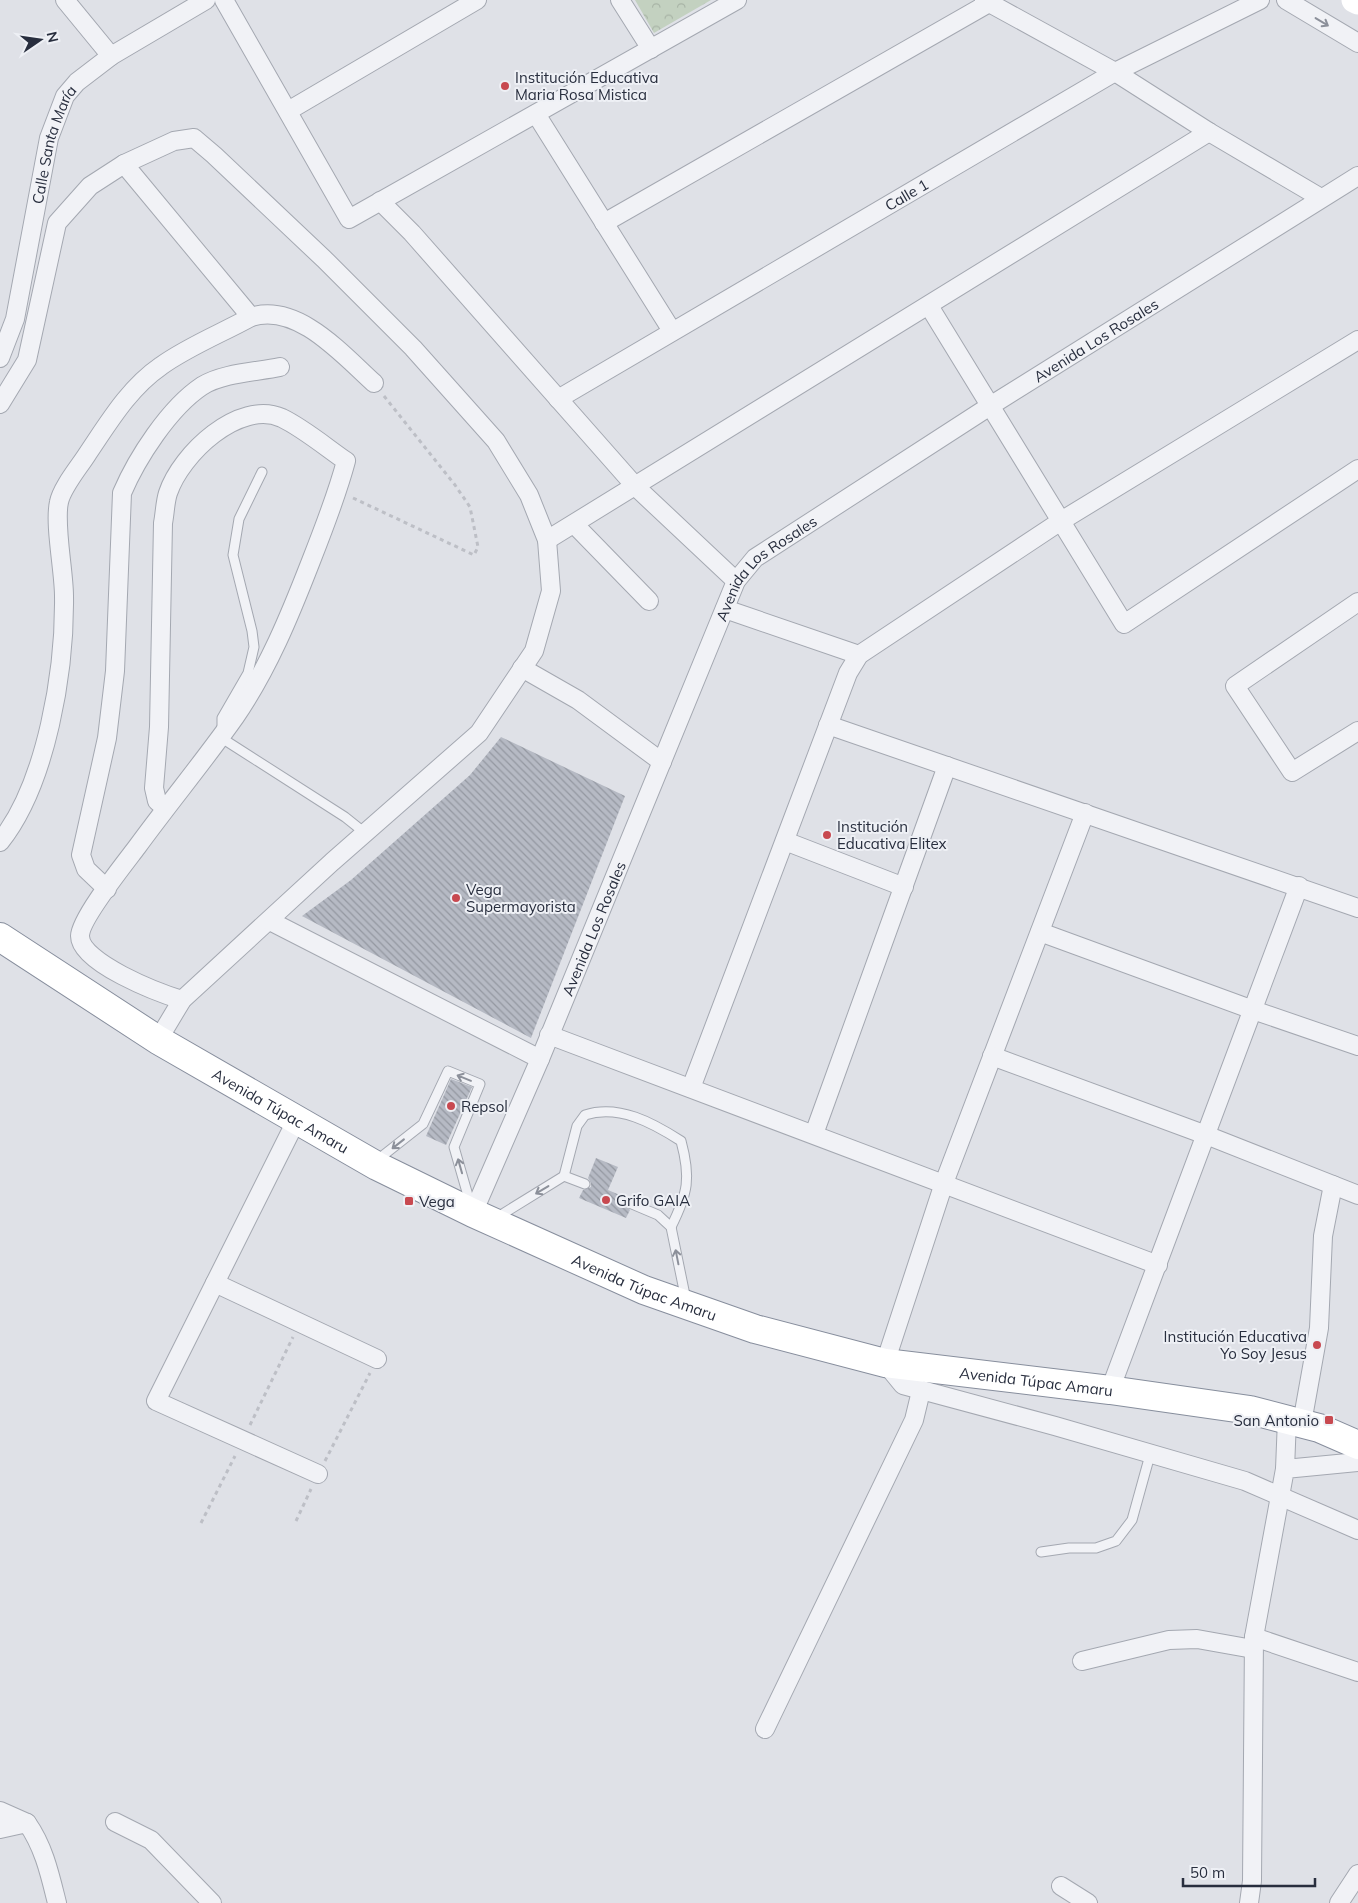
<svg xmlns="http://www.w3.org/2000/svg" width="1358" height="1903" viewBox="0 0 1358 1903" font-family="Mulish,sans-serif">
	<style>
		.park { fill: url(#park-crowns) }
		.building { fill: url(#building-back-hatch) }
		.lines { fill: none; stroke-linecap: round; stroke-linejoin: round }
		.lane-casing { stroke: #a4a8b1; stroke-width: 11 }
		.street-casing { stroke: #a4a8b1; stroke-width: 20 }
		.highway-casing { stroke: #878e9d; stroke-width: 30 }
		.path { stroke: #bdbfc6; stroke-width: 3; stroke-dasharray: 4 4; stroke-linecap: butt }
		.lane { stroke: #f1f2f6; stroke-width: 9 }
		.street { stroke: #f1f2f6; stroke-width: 18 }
		.secondary { stroke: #fff; stroke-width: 25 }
		.highway { stroke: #fff; stroke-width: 28 }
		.oneway { stroke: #8c909a }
		.poi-dot { fill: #c84950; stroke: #eef0f5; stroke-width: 2 }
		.labels { text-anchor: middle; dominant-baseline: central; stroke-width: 4; stroke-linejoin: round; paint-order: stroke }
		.poi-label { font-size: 15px; fill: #282e3e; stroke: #eef0f5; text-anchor: start }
		.street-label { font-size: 15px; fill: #282e3e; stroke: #eef0f5 }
	</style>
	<defs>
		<pattern id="park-crowns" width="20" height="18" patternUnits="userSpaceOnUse" patternTransform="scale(1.25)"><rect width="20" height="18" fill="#c3d1c0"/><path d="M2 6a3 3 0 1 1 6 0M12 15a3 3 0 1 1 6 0" fill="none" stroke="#a8b4a6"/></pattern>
		<pattern id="building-back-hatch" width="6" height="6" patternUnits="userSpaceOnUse" patternTransform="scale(1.25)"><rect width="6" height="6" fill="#b6bac4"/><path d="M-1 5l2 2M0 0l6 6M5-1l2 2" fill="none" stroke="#9498a1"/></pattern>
	</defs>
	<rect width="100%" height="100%" fill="#dfe1e7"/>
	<path class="park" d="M635,0H711L654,33Z"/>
	<g class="building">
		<path d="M501,737L625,796L531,1038L302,916L351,880L470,775Z"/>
		<path d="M451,1079L472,1087L446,1145L426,1136Z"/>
		<path d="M596,1158L618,1167L608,1190L629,1199L626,1204L630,1210L626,1218L579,1198L583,1190L591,1187V1183L588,1178Z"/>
	</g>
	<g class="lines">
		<g class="lane-casing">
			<g id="lane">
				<path d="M225,730L222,726V718L248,673L254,647L252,631L233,555L239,519L262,472"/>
				<path d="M220,737L345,817L365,833"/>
				<path d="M376,1161L423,1124L448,1071L480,1084L454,1147L471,1206"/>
				<path d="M564,1176L577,1126L585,1115C619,1104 653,1123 681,1141C691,1178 688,1193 671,1227"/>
				<path d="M632,1204L658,1215L671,1227L686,1300"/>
				<path d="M496,1218L564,1176L585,1184"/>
				<path d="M1041,1552L1069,1548H1096L1116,1541L1132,1520L1150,1455"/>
			</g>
		</g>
		<g class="street-casing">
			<g id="street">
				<path d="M65,0L111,56"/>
				<path d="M224,0L349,219L737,0"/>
				<path d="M620,0L651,49"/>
				<path d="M984,0L1115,72L1209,132L1321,198"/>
				<path d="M1286,0L1358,43"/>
				<path d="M288,111L477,0"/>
				<path d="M536,114L672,331"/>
				<path d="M124,164L251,317"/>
				<path d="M380,201L412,233L636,487L736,581"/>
				<path d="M604,223L989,3"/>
				<path d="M929,306L1124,624L1358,469"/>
				<path id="s1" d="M0,358L15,319L49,138L65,96L77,82L111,56L206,0"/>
				<path id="s2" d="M558,399L1115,72L1260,0"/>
				<path d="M0,404L27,360L57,223L90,186L124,164L174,141L194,138L214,155L324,259L413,348L496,441L529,495L547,540L551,591L534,651L479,733L332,862L182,1000L158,1040"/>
				<path d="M574,524L649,601"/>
				<path d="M547,540L1209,132"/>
				<path d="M1358,602L1235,686L1292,772L1358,731"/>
				<path d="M725,609L859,655"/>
				<path d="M522,668L578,700L662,762"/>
				<path d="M828,725L1358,908"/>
				<path d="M165,808L157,801L154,788L159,727L163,523C165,513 165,502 168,493C181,454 239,399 282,418C303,428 327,448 346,461C337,495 324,528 311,561C290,615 268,669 235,717C204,761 169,803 137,847C125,863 80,919 80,936C80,963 159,993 182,1000"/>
				<path d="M1085,813L944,1183L885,1363L903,1385L1055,1426L1245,1481L1358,1530"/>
				<path d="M785,841L904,887"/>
				<path d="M0,842C47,783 65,670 64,596C64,571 54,524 59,502C62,487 80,466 88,453C109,422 129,388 161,366C187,347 222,333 251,317C297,302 342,354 374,383"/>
				<path d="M107,889L86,869L81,855L107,738L115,671L122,493C137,458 169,408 202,386C223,373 256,372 280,367"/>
				<path d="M270,921L540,1059"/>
				<path d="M1040,932L1253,1010L1358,1046"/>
				<path d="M549,1035L1158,1265"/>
				<path d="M992,1056L1206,1135L1358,1195"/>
				<path d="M691,1088L848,673L859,655L1061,521L1358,340"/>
				<path d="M296,1121L156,1401L318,1474"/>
				<path d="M814,1134L947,766"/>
				<path id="s3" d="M473,1213L540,1059L736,581L755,558L990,406L1358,176"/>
				<path d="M215,1283L377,1359"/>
				<path d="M1110,1390L1299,886"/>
				<path d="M1302,1423L1319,1328L1323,1236L1333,1185"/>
				<path d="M1285,1469L1287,1419"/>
				<path d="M1254,1637L1358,1672"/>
				<path d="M1082,1661L1169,1640L1197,1639L1253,1649"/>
				<path d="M765,1729L914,1420L921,1391"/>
				<path d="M0,1811L27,1823"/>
				<path d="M115,1822L151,1840L212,1903"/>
				<path d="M0,1829L27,1823C44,1847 50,1875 57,1903"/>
				<path d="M1061,1886L1088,1903"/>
				<path d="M1249,1903L1252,1881L1254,1637L1285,1469L1358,1462"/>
				<path d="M1339,1903L1358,1874"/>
			</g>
		</g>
		<g class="highway-casing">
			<g id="highway">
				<path id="s4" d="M0,937L158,1040L377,1166L473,1213L644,1290L755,1329L885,1363L1110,1390L1250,1410L1319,1428L1358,1445"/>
			</g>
		</g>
		<g class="path">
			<path d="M353,498L474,555L478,547L470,507L455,485L384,396"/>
			<path d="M250,1425L293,1337"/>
			<path d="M325,1461L370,1373"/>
			<path d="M296,1521L311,1489"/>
			<path d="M201,1523L235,1456"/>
		</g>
		<use href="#lane" class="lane"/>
		<use href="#street" class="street"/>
		<path class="secondary" d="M1354,0L1358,2"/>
		<use href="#highway" class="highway"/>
	</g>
	<defs><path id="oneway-shaft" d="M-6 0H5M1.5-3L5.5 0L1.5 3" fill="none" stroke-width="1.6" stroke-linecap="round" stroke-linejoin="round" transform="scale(1.25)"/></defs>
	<g class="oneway">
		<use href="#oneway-shaft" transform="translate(1322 22) rotate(31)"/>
		<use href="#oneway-shaft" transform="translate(464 1078) rotate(-158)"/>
		<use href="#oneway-shaft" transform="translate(398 1144) rotate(142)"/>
		<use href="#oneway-shaft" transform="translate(460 1166) rotate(-106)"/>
		<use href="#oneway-shaft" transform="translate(542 1190) rotate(149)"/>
		<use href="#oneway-shaft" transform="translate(677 1257) rotate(-101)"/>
	</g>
	<g class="poi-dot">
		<circle cx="505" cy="86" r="5"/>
		<circle cx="827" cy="835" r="5"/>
		<circle cx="456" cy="898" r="5"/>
		<circle cx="451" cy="1106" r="5"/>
		<circle cx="606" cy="1200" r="5"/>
		<rect x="404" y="1196" width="10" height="10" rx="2.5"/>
		<circle cx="1317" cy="1345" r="5"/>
		<rect x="1324" y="1415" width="10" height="10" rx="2.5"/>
	</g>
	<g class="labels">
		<g class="poi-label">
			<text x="515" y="77">Institución Educativa<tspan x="515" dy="17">Maria Rosa Mistica</tspan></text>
			<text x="837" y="826">Institución<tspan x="837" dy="17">Educativa Elitex</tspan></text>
			<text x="466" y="889">Vega<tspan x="466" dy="17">Supermayorista</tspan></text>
			<text x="461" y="1106">Repsol</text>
			<text x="616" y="1200">Grifo GAIA</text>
			<text x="419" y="1201">Vega</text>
			<text x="1307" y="1336" text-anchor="end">Institución Educativa<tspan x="1307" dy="17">Yo Soy Jesus</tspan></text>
			<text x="1319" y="1420" text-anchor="end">San Antonio</text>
		</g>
		<g class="street-label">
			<text stroke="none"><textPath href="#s1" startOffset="221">Calle Santa María</textPath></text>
			<text stroke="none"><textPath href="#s2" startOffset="404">Calle 1</textPath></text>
			<text stroke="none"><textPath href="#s3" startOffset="1119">Avenida Los Rosales</textPath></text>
			<text stroke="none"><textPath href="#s3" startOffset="714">Avenida Los Rosales</textPath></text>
			<text stroke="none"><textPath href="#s3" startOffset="309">Avenida Los Rosales</textPath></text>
			<text stroke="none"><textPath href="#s4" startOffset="330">Avenida Túpac Amaru</textPath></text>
			<text stroke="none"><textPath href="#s4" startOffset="735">Avenida Túpac Amaru</textPath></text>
			<text stroke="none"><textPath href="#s4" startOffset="1140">Avenida Túpac Amaru</textPath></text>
		</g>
	</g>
	<g transform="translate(40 40) rotate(77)" stroke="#eef0f5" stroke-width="4" paint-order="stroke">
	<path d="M0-4L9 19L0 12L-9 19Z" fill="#282e3e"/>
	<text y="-8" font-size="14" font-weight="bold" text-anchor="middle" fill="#282e3e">N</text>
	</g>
	<path d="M1183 1878v8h132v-8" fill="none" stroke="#282e3e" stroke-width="2.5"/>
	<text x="1190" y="1878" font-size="15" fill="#282e3e" stroke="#eef0f5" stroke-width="4" paint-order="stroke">50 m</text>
</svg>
